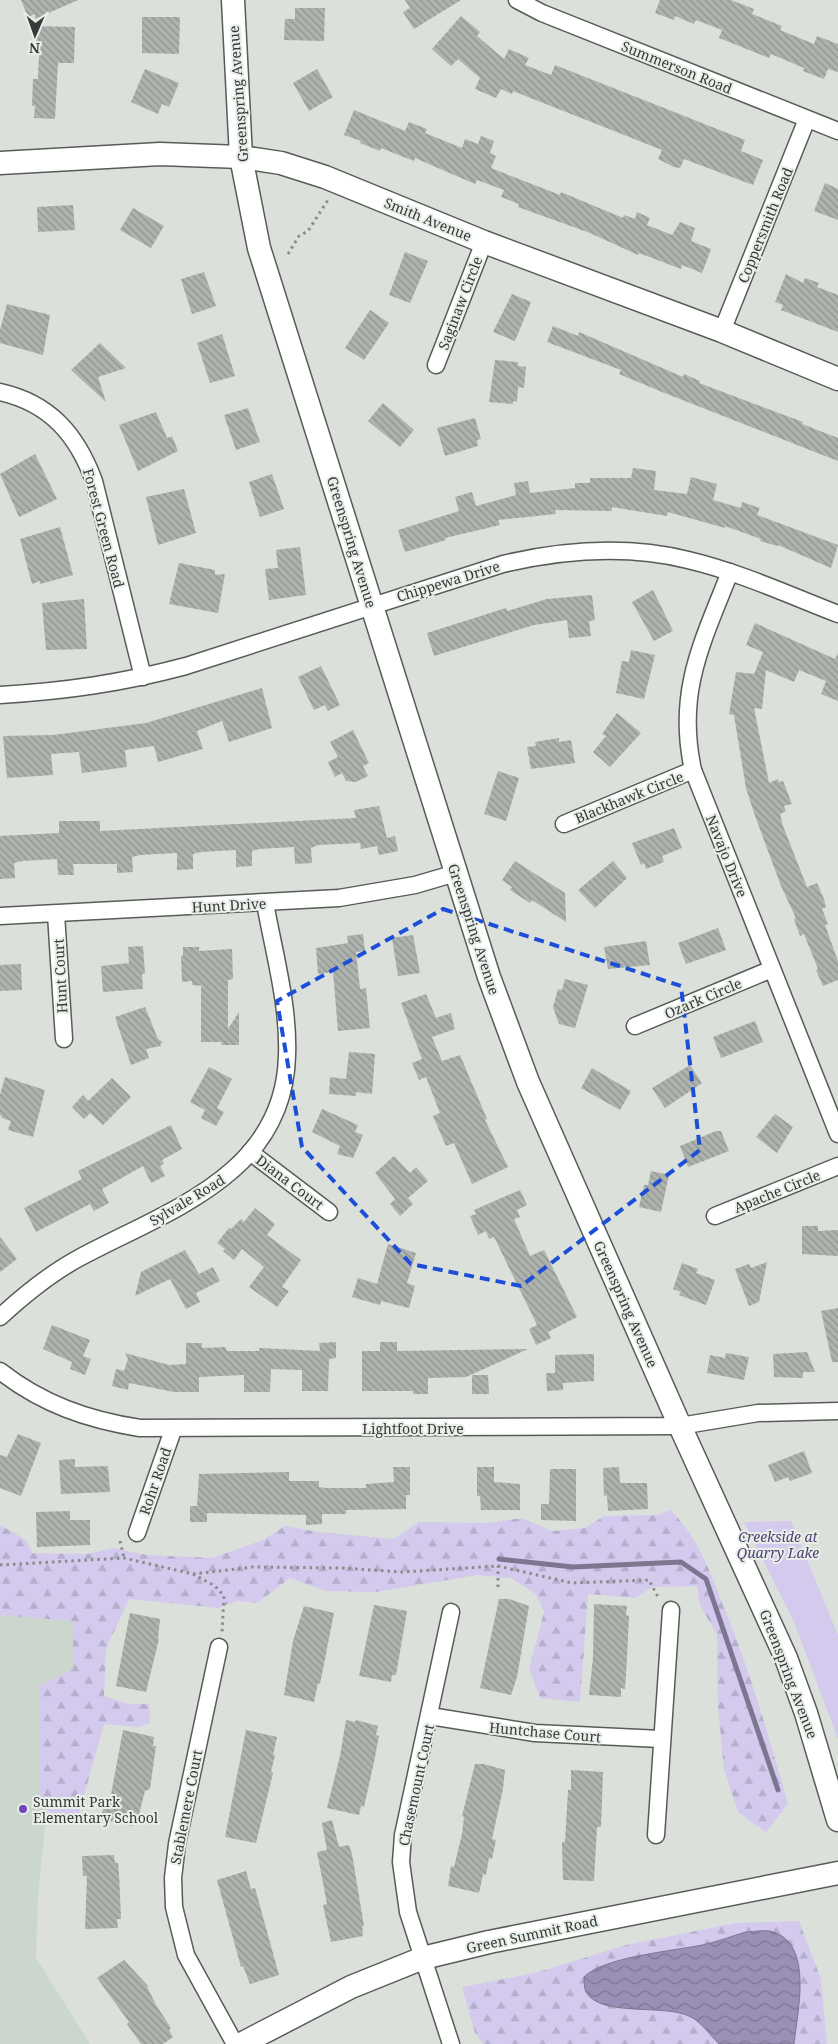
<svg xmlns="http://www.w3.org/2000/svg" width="838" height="2044" viewBox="0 0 838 2044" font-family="'Noto Serif',serif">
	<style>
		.built { fill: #cbd7cc }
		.green { fill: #d3caee }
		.forest { fill: url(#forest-firs) }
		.water { fill: url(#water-waves); stroke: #7c7691 }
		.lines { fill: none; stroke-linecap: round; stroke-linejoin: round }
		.stream { stroke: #7c7691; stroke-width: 5 }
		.building { fill: url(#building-back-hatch) }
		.street-casing { stroke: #575c57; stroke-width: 19 }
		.secondary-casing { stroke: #575c57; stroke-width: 25 }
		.path { stroke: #898d8a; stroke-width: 3; stroke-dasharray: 2.5 4; stroke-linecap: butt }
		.street { stroke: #fff; stroke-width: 16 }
		.secondary { stroke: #fff; stroke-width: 22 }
		.marked { fill: none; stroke: #1d4ed8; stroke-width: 4; stroke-dasharray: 10 6; stroke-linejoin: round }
		.poi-dot { fill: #7244bc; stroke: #e8eee8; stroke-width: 2 }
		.labels { text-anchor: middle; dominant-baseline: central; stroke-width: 4; stroke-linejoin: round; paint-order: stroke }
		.street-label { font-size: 14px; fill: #373a38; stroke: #e8eee8 }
		.park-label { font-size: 14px; font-style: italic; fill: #514076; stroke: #e8eee8 }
		.poi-label { font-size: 14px; fill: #373a38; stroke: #e8eee8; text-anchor: start }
	</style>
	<defs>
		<pattern id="forest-firs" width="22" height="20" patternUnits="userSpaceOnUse" patternTransform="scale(1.25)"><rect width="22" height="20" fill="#d3caee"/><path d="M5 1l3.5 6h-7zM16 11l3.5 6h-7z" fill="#b6aecd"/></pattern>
		<pattern id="water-waves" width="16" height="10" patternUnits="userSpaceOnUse" patternTransform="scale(1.25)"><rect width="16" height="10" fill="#9a8fb7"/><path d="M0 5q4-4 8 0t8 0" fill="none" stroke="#7e7696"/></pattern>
		<pattern id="building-back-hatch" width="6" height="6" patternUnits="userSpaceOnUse" patternTransform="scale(1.25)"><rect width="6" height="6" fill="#aeb3ae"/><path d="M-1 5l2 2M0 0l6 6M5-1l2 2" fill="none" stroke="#8e938f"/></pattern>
	</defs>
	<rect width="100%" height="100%" fill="#dbe0db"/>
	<path class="built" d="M109,1556L49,1788L38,1897L36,1958L90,2044H0V1559Z"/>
	<path class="green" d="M791,1521L838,1635V1739L794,1622L744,1522Z"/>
	<g class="forest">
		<path d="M670,1510C697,1535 710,1571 723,1605C750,1670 769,1737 788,1804L766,1832L738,1812L724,1769L718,1707L717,1634L700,1606L697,1586L653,1587L635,1598L588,1594L580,1702L540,1698L529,1669L544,1612L536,1594L511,1578L477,1575L376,1592L326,1591L290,1578L257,1603L237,1601L218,1608L129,1599L106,1649L104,1696L129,1704H149L150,1723L139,1727L104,1724L79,1813L66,1820L40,1807L39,1686L73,1669V1621L0,1615V1525L26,1540L32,1553L88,1554L113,1548L147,1555L212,1558L263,1540L285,1526L318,1532L394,1539L419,1522L487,1523L522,1518L552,1531L585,1528L604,1516L658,1515Z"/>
		<path d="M799,1921L821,1979L827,2044H483L475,2033L462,1987L535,1973L626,1945L736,1923Z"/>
	</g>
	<path class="water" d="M746,1932C754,1932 766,1929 773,1932C814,1944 797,2014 794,2044H719C711,2036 701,2022 691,2017C665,2003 601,2018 586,1992C584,1988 584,1981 584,1977C603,1957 673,1951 702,1945C717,1942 732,1936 746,1932Z"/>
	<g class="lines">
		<path class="stream" d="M499,1559L573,1567L681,1562L706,1579L778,1790"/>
	</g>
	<g class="building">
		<path d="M21,0H78L35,19V14L28,17Z"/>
		<path d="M405,0H461L414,29L403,12L410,8Z"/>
		<path d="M660,0H731L754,9L752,14L782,26L780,30L814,44L817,36L838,44V72L828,69L824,79L803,71L804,68L771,54L769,58L719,38L722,30L696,20L694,24L675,16L674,20L655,13Z"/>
		<path d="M295,8H325L324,41L284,40L285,19H295Z"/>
		<path d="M461,16L480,32L477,36L504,59L509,49L529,58L525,65L551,75L555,65L745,140L741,151L763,160L753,185L684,159L680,168L674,167L658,159L662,150L513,91L512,94L501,89L496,98L475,89L480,78L458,59L451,66L432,49Z"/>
		<path d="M142,17H180L179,54L142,53Z"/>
		<path d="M35,26L75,27L74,63H58L55,119L34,118L35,106H32L33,79H38L39,51L34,50Z"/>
		<path d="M145,69L179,83L169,107L162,104L158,114L131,102Z"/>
		<path d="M317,69L333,97L309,111L293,83Z"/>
		<path d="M354,110L405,131L409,122L427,129L425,133L462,148L465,139L478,144L481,136L494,141L490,153L496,156L491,168L560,195L561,192L623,218L624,215L635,219L637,212L650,218L647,225L672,235L680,222L695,228L691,241L711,249L702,273L682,265L681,269L639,253L638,255L590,233L518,207L519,204L501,197L504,190L477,180L475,184L415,158L414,161L381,148L380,151L360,143L361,141L344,135Z"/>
		<path d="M825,183L838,189V220L814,211Z"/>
		<path d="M73,205L75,230L38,232L37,207Z"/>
		<path d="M133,208L164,226L151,248L120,230Z"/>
		<path d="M405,252L428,261L410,303L389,295Z"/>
		<path d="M204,272L216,306L192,314L181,279Z"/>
		<path d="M786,274L803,283L805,278L819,283L817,287L838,295V332L781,310L783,305L775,302Z"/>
		<path d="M512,294L531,302L515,341L493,332Z"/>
		<path d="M7,304L50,315L43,355L0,343V330Z"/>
		<path d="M370,310L389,323L364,360L345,348Z"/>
		<path d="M553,326L578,336L579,332L683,377L684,374L700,381L699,383L803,422L802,424L838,438V461L662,392L619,374L621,370L547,342Z"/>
		<path d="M222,334L235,376L210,383L197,343Z"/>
		<path d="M100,343L126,368L98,377L106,402L71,370Z"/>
		<path d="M495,360L518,362V366L526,367L524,388L518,387L517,402L513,401V404L489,402Z"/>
		<path d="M383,403L414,430L400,447L368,421Z"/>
		<path d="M248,408L260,442L236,450L224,415Z"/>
		<path d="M156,412L167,438L172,436L178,451L138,471L119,425Z"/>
		<path d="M475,418L481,439L477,440L478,446L445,456L437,428Z"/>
		<path d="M35,454L57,499L19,517L0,474Z"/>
		<path d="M633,468L656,471L654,490L687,494L691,477L717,484L713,500L741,508L742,502L760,508L757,515L838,545L831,568L778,545L777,546L760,541L761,539L725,526V528L668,512L667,516L612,507V511L555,510L556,514L498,520L500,525L445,538L446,540L405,552L398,530L459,511L455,497L472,492L476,506L516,495L514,483L528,481L530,493L575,488V483H590V478H631Z"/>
		<path d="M272,474L284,509L260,517L249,482Z"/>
		<path d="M184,489L196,533L158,545L146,497Z"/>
		<path d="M60,527L73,575L40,584V581L32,584L20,539Z"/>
		<path d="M300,547L306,595L269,600L265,569L278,568L276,550Z"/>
		<path d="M179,563L215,570V575L225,574L218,613L169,604Z"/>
		<path d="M653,590L673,631L654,641L632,602Z"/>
		<path d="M592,595L595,620L589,621L591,636L569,638L567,620L534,625L434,656L427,633L506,608L507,611L547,599Z"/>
		<path d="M84,599L87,649L46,650L42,603Z"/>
		<path d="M755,623L835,659L838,653V701L821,694L826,681L799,670L794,682L766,670L762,709L754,708L769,783L778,779L779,782L783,781L792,804L784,806L786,811L780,814L783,826L807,887L817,883L824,899L826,907L822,909L828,924L825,925L838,961V980L823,986L816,970L818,969L804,934L800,936L794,919L796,918L781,886L754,813L746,788L734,715L729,714L736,672L754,674L763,652L746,645Z"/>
		<path d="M631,650L655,655L644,699L616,693L622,661L629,662Z"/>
		<path d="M321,666L340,705L328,711L325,705L314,710L298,677Z"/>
		<path d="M262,688L272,728L229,742L222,721L197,731L203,749L158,762L154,746L125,750L127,767L82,773L79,752L51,754L53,775L7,778L3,736L53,735L146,723Z"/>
		<path d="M617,713L641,733L610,767L593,752L606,736L602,734Z"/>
		<path d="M353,730L369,763L363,766L368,776L356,782L346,781L342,773L335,777L328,762L338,757L330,742Z"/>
		<path d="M559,738V742L571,740L575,763L531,769L527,747L536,746L535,742Z"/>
		<path d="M498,771L519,778L506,821L484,814Z"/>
		<path d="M379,806L387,838L395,836L398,851L379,855L377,846L361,849L360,843L318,845L311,848L312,863L295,864L294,847L259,849L252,851V866L236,867V850L201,852L193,854V869L177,870V853L140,855L132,857L133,872L117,873V864H73L74,875H58L57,859L22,861L14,863L15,878L0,879V836L59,833V821H100V831L356,818L354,810Z"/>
		<path d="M674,828L682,848L662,856L664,862L646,869L644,863L641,865L632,843Z"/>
		<path d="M515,861L565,893L566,922L532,900L530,903L510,890L512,887L502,880Z"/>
		<path d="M613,861L627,878L595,908L578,890Z"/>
		<path d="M718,928L726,950L686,964L678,943Z"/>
		<path d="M363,934L365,951L356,952L360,989L366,988L370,1028L338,1031L333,972L318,974L316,948L348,943L347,936Z"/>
		<path d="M413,935L420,973L398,976L392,938Z"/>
		<path d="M646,941L650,965L608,969L604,947Z"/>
		<path d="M143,946L145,974H142L143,989L103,992L101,966L129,963L128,947Z"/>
		<path d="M183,947H199V951L232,949L233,979L228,980V1029L239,1012V1045H221L222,1042H201V987L203,986L192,985V981L182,982L181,956H183Z"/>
		<path d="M21,964L22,990L0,991V965Z"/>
		<path d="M565,979L588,985L575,1028L559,1024L553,1007L558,989L562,990Z"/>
		<path d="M426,994L436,1018L451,1013L455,1029L432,1037L442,1061L460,1055L487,1119L485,1120L508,1167L472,1184L454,1143L446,1146L433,1116L440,1113L426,1077L419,1080L412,1063L422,1059L401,1003Z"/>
		<path d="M145,1007L158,1039L163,1042L160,1044L161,1046L146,1049L149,1058L131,1065L115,1017Z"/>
		<path d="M755,1021L763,1042L721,1058L713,1037Z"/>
		<path d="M349,1052L375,1054L372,1094L356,1092V1096L329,1094L330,1077L346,1079Z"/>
		<path d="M690,1065L702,1083L665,1108L652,1088Z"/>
		<path d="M209,1067L232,1079L217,1108L224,1112L216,1126L201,1118L205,1110L190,1102Z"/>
		<path d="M592,1068L631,1091L620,1110L581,1088Z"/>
		<path d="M5,1077L45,1090L33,1137L8,1130L11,1121L2,1118L0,1114V1095Z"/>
		<path d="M112,1078L131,1097L103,1125L90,1113L84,1119L72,1107L83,1095L88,1101Z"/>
		<path d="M322,1109L358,1125L355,1132L363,1135L353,1158L337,1154L340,1146L312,1132Z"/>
		<path d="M775,1114L793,1127L777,1153L756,1137Z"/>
		<path d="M171,1125L182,1149L162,1160L164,1164L160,1166L165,1176L151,1183L143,1166L102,1189L109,1203L94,1211L90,1204L36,1232L24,1208L82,1179L78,1171Z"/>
		<path d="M716,1131H721L729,1151L688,1167L680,1146Z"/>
		<path d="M394,1156L410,1173L416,1167L428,1181L408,1198L413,1204L400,1216L390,1204L395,1199L375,1173Z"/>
		<path d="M651,1171L669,1175L661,1212L639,1207L644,1185H648Z"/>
		<path d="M520,1190L527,1205L517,1210L520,1217L514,1219L530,1256L544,1250L577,1317L548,1332L551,1338L536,1345L529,1329L537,1325L494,1237L489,1239L486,1231L478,1235L470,1216L476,1214L474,1210Z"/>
		<path d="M255,1208L275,1224L267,1235L301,1260L282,1287L289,1291L277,1307L249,1287L264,1267L242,1249L234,1260L223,1251L225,1249L217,1243L229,1228L231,1229L241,1219L244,1222Z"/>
		<path d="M802,1226H818V1231L838,1230V1256L802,1254Z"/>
		<path d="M0,1237L17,1259L0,1272Z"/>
		<path d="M388,1244L416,1253L407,1283L415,1286L409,1308L381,1301L380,1305L352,1297L358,1278L377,1284Z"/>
		<path d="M185,1250L199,1274L213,1267L220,1281L196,1293L200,1302L186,1309L170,1279L135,1296L141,1272Z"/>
		<path d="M767,1262L759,1302L749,1306L735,1269L749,1264L751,1268Z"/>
		<path d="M682,1263L698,1269L696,1273L715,1280L706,1305L679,1295L681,1292L673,1289Z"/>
		<path d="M838,1308V1362H832L821,1311Z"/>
		<path d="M52,1325L90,1340L83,1356L91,1359L85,1375L70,1369L72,1362L43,1349Z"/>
		<path d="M336,1342V1358L329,1359L328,1391H302V1370L271,1369L270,1392H244V1375L199,1377V1392H174L129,1383L128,1390L112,1386L116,1369L124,1371L128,1359L125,1353L169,1365L186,1364V1343H202V1348L225,1347L227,1351H259V1348L320,1351L319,1343Z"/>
		<path d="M380,1342H397V1351L528,1349L466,1377L428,1378V1394H413V1391H362V1351H380Z"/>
		<path d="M807,1352L815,1372H803V1378L774,1377L773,1354Z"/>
		<path d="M726,1353L749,1357L744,1380L707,1373L710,1355L725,1358Z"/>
		<path d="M594,1354V1381L563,1383V1390L547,1391L546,1373H555V1355Z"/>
		<path d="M472,1375H488L489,1394H472Z"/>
		<path d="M18,1434L41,1443L21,1496L0,1488V1455L7,1457Z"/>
		<path d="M804,1451L812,1473L790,1481L788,1477L775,1482L768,1465Z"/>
		<path d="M75,1459V1467L108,1466L110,1492L61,1494L59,1460Z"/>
		<path d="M393,1467H410V1495H406V1509L346,1510V1514H322V1524L306,1525V1515L207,1513V1522H190V1506H197L199,1474L289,1472V1481H319V1487L326,1488H366V1484L394,1482Z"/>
		<path d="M477,1467H494V1482L520,1484V1510H481L480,1496H477Z"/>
		<path d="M619,1467L620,1483H647L648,1509L608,1511L607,1495L604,1496L603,1468Z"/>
		<path d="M550,1469H576V1521L541,1520V1504H549Z"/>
		<path d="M70,1511V1520H90V1545L37,1547L36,1512Z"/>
		<path d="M499,1599H509L529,1606L517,1677L511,1695L480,1688Z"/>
		<path d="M594,1604L627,1606L626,1615L629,1616L627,1658L625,1689L621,1688V1697L589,1695L593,1658Z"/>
		<path d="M374,1605L407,1611L396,1675H392L391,1682L359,1676Z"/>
		<path d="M304,1606L334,1613L320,1684L318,1683L314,1702L284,1695L293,1641Z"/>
		<path d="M130,1613L160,1619L158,1638L159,1639L146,1692L116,1686Z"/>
		<path d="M346,1720L355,1722L356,1720L378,1726L376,1735L379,1736L374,1762L364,1807L361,1806L359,1815L327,1808L340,1756Z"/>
		<path d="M123,1730L154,1737L153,1746H156L150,1789L145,1791L138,1818L135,1817L133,1826L101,1819L105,1799L110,1800Z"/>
		<path d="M246,1730L277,1737L273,1755H275L271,1772L273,1773L256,1843L225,1837Z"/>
		<path d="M475,1764H484L505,1770L503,1789L492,1839L496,1840L492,1859L489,1858L486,1875L483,1874L479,1893L448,1886L451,1866L454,1867L462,1834L464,1817L462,1816Z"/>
		<path d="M571,1770L603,1772L601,1827H597L594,1881L563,1880L562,1842H565L568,1790H571Z"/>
		<path d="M332,1820L339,1847L349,1845L352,1854L364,1926H362L363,1936L331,1942L323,1905L327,1904L317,1852L327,1850L322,1823Z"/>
		<path d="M114,1855L115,1863H118L119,1873L121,1919H117L118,1928L85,1929L87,1876H83L82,1856Z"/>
		<path d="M246,1871L251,1889L255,1888L279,1975L250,1984L243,1966L241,1967L217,1880Z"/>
		<path d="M124,1960L148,1986L147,1987L156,2005L171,2028L169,2030L173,2037L163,2044H141L127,2024L129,2022L97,1978Z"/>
	</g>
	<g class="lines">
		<g class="street-casing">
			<g id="street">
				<path d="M517,0L542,13L838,131"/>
				<path d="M722,331L807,119"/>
				<path d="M436,365L484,242"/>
				<path d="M0,392C50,403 77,435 94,481L143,677"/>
				<path d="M730,572C702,643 676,692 693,770L838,1134"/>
				<path d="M0,695C67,691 122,683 186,666L503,564C563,550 627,545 688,560C739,572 789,595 838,614"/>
				<path d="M564,824L693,770"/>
				<path d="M56,914L64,1039"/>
				<path d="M0,916L339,898L415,885L456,873"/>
				<path d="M635,1026L772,969"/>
				<path d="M250,1152L329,1212"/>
				<path d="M715,1216L838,1166"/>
				<path d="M0,1317C24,1295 51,1273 79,1258C166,1211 284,1176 287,1056C289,1005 274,953 265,903"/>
				<path d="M0,1371C42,1404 88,1420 140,1428L680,1426L758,1413L838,1411"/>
				<path d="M137,1533L173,1430"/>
				<path d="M219,1647L177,1844L173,1878L174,1907L186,1955L235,2044"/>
				<path d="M430,1716L535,1733L661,1739"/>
				<path d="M656,1835L671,1610"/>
				<path d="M451,2044L408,1912L401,1862L403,1835L451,1612"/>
			</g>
		</g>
		<g class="secondary-casing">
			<g id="secondary">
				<path d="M233,0L241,157L259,248L489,977L528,1082L680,1426L786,1658L806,1713L838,1820"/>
				<path d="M0,163L160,154L241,157L281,163L325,177L484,242L722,331L838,379"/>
				<path d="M241,2044L351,1987L423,1958L489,1942L838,1873"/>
			</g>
		</g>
		<g class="path">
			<path d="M288,254L299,236L308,231L328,200"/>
			<path d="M120,1541L124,1558"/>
			<path d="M0,1565L124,1558L193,1574L215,1586L224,1596L222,1632"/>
			<path d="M193,1574L253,1567L342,1568L402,1572L498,1566L572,1583L649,1580L658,1597"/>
			<path d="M498,1587V1566"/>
		</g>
		<use href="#street" class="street"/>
		<use href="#secondary" class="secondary"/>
	</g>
	<path class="marked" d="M443,909L681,986L700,1150L521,1286L411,1264L302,1147L277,1001Z"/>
	<circle class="poi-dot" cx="23" cy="1809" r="5"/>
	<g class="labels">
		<g class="street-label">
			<text transform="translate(677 67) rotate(22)">Summerson Road</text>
			<text transform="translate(238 94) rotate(-94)">Greenspring Avenue</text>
			<text transform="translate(428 219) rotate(22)">Smith Avenue</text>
			<text transform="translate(765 225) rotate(-68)">Coppersmith Road</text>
			<text transform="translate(460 303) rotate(-69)">Saginaw Circle</text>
			<text transform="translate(104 528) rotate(75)">Forest Green Road</text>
			<text transform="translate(352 542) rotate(73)">Greenspring Avenue</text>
			<text transform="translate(448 581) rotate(-17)">Chippewa Drive</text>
			<text transform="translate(629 797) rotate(-22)">Blackhawk Circle</text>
			<text transform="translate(727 856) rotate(68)">Navajo Drive</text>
			<text transform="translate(229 905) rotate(-3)">Hunt Drive</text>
			<text transform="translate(474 929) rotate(72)">Greenspring Avenue</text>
			<text transform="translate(60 976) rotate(-93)">Hunt Court</text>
			<text transform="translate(703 998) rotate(-23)">Ozark Circle</text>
			<text transform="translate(290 1182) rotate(37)">Diana Court</text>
			<text transform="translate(777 1191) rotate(-22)">Apache Circle</text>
			<text transform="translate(187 1200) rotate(-31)">Sylvale Road</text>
			<text transform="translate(626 1304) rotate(66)">Greenspring Avenue</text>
			<text x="413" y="1428">Lightfoot Drive</text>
			<text transform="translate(155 1481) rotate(-71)">Rohr Road</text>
			<text transform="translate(789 1674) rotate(69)">Greenspring Avenue</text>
			<text transform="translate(545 1732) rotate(5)">Huntchase Court</text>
			<text transform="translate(416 1785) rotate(-78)">Chasemount Court</text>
			<text transform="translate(186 1807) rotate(-79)">Stablemere Court</text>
			<text transform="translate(532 1934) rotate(-12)">Green Summit Road</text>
		</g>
		<g class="park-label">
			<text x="778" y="1536">Creekside at<tspan x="778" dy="16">Quarry Lake</tspan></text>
		</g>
		<g class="poi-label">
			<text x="33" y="1801">Summit Park<tspan x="33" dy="16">Elementary School</tspan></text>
		</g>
	</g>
	<g transform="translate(35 35) rotate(182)" stroke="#e8eee8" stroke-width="4" paint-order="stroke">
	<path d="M0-4L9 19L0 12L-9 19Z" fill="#373a38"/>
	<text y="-8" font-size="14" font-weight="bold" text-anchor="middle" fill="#373a38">N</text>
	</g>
</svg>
